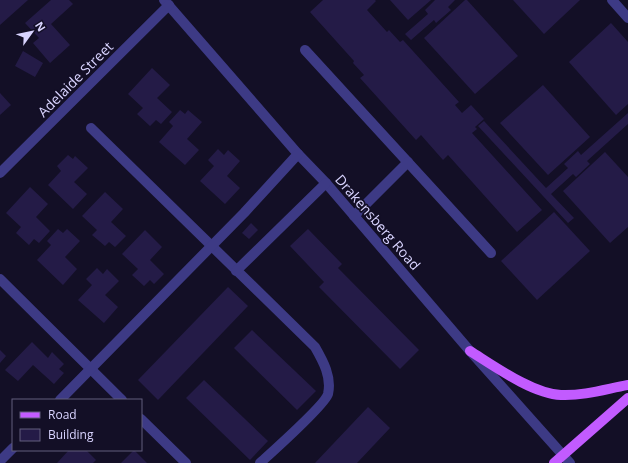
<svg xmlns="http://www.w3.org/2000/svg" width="628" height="463" viewBox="0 0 628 463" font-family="'Open Sans',sans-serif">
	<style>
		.building { fill: #241b47 }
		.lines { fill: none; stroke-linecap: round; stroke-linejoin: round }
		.minor { stroke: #3d3a85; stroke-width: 10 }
		.major { stroke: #c25bff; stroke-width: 10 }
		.labels { text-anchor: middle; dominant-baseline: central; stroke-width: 3.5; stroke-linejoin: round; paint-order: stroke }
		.street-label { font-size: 14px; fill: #d9d4ff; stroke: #130f26 }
	</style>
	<rect width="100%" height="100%" fill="#130f26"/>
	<g class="building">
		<path d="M0,0H28L0,25Z"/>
		<path d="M51,0H69L73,4L51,24L70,45L50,63L33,43L39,38L25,23Z"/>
		<path d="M323,0H375L376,1L367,10L387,32L389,30L400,42L403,40L459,102L455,105L462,113L471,105L484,119L475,127L477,129L472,133L542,210L517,232L448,155L443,160L421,135L416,140L360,78L364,75L353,63L354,61L310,12Z"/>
		<path d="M390,0H431L408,20Z"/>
		<path d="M435,0H455L448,7L451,10L436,23L434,20L411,40L405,34L428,14L425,10Z"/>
		<path d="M465,0H467L518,56L475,94L424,38Z"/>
		<path d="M513,0H580L544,34Z"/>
		<path d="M611,23L628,42V104L616,115L569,62Z"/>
		<path d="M23,51L43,63L35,77L15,66Z"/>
		<path d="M152,68L170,85L157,98L172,112L161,124L156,120L150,126L137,114L143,108L128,94Z"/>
		<path d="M543,85L590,137L548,175L500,123Z"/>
		<path d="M0,93L11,105L0,115Z"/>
		<path d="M180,110L185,114L188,110L202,122L187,139L199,150L185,165L159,142L173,126L169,122Z"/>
		<path d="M628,113V124L587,161L590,164L576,177L573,174L551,194L574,218L568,223L478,126L484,121L546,188L568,168L564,164L578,151L581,155Z"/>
		<path d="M218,149L224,155L228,150L240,161L227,176L240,188L225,204L200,181L214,166L208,160Z"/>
		<path d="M605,152L628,177V227L610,243L563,191Z"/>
		<path d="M68,155L73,159L75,156L88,168L74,182L87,194L73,209L48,185L61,171L57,166Z"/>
		<path d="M30,187L48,204L36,217L50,231L39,243L34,239L29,245L16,233L21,227L6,213Z"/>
		<path d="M105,192L123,209L111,222L126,236L115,247L109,242L105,246L92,235L97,230L82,216Z"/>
		<path d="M554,212L590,251L537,300L501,261Z"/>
		<path d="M251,223L258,230L249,239L242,233Z"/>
		<path d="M58,229L63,233L67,229L80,241L65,257L77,269L63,285L37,260L51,245L47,241Z"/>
		<path d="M308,229L342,264L338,268L419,350L400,369L319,287L324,282L290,246Z"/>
		<path d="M145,230L162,247L150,260L164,274L154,284L150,280L144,286L132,275L138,269L122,254Z"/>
		<path d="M97,268L103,274L107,269L119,281L105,295L118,307L104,323L78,300L92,285L86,279Z"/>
		<path d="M228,287L248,306L158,400L138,380Z"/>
		<path d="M252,330L316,391L297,410L234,348Z"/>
		<path d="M32,342L48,358L52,352L64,364L59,369L64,373L54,384L33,365L18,381L5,370Z"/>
		<path d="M0,350L6,356L0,363Z"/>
		<path d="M204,380L268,441L250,460L186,398Z"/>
		<path d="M368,407L390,428L357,463H315Z"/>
		<path d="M69,450H86L96,460L93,463H57Z"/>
		<path d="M134,450L147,463H121Z"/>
	</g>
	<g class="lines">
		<g class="minor">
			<path d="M164,0L298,154L326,183L470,351L570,463"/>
			<path d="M612,0L628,18"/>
			<path d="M305,50L491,253"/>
			<path d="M91,128L315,347C323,361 332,377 328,394C325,405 272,452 260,463"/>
			<path d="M0,173L169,5"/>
			<path d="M354,216L408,162"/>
			<path d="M236,271L326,183"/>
			<path d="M0,279L122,400"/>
			<path d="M60,400L244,213L298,154"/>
			<path d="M141,419L186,463"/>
			<path d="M0,461L13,448"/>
		</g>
		<g class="major">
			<path d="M470,351C494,366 533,394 561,395C584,396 606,389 628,385"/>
			<path d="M554,463L628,398"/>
		</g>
	</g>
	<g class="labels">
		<g class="street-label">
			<text transform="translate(75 79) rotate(-45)">Adelaide Street</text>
			<text transform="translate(378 222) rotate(49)">Drakensberg Road</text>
		</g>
	</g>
	<rect x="12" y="399" width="130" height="52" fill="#130f26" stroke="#625e7d"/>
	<rect x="20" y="412" width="20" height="6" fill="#c25bff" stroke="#625e7d"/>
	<text x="48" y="419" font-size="12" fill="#d9d4ff">Road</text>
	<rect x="20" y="429" width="20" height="12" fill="#241b47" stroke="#625e7d"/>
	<text x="48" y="439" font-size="12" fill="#d9d4ff">Building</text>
	<g transform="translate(32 32) rotate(57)" stroke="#130f26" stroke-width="3" paint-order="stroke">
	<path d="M0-3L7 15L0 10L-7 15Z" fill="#d9d4ff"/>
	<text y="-6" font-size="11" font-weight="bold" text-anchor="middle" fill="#d9d4ff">N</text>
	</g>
</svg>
